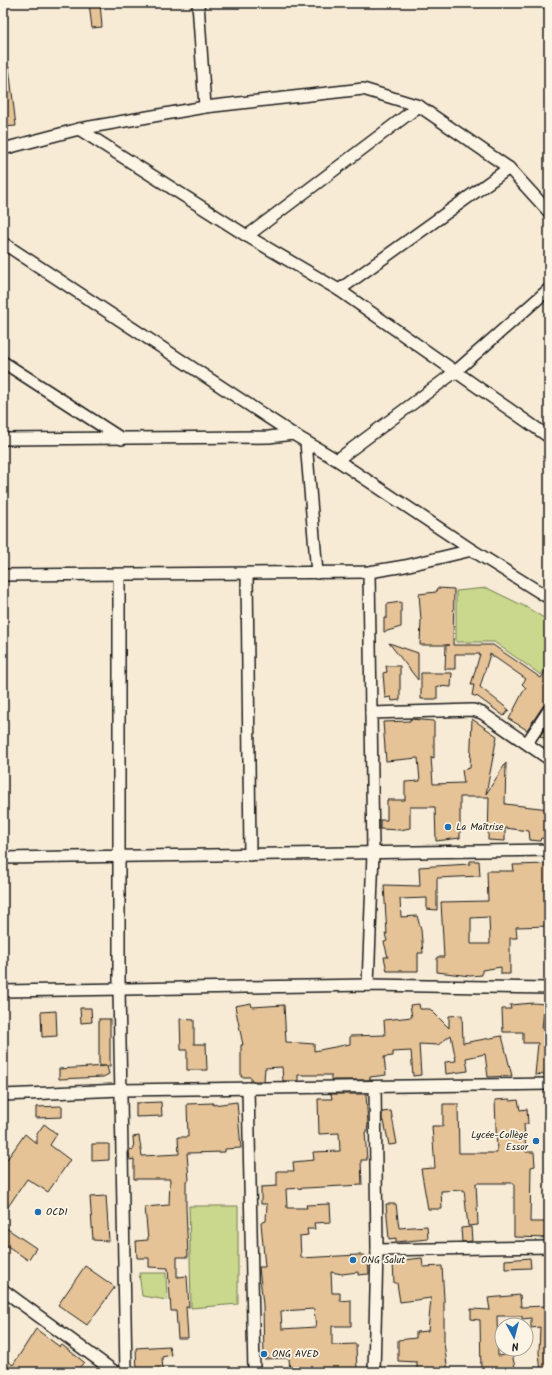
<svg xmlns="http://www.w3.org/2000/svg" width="552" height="1375" viewBox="0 0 552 1375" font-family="Kalam,sans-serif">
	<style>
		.green { fill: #c9d88c; stroke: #727a54 }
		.building { fill: #e5c397; stroke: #1c1c1c; fill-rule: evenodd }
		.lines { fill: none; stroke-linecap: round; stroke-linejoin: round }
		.minor-casing { stroke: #1c1c1c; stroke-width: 14 }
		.minor { stroke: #fcf5e5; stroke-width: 11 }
		.poi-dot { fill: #1f6fb2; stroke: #fcf5e5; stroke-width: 1.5 }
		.labels { text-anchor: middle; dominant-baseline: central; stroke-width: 3.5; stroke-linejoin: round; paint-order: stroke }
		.poi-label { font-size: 10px; fill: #1c1c1c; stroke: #fcf5e5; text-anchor: start }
	</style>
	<rect width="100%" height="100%" fill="#f7ebd5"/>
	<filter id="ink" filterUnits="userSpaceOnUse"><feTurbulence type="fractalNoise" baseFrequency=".025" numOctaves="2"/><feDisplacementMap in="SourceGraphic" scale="8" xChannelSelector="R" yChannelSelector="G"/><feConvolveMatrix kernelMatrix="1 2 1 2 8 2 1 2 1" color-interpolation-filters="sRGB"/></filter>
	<g filter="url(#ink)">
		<g class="green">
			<path d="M487,588L526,607L549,621V664L541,675L494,642H456V591Z"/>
			<path d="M189,1206H238V1304L191,1308Z"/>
			<path d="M139,1273H166L167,1300L142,1296Z"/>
		</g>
		<g class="building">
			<path d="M89,3H100L102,27L92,28Z"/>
			<path d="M9,67L16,126L3,127V68Z"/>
			<path d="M437,588L454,589L453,645H493L541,678L549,666V703L543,706L527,730L509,719L523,692L526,688L522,684L526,679L490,654L480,687L509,710L504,716L478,697L472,695L474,685H471L480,654H455V669H445L446,645H450H420L421,620L419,594L436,592Z"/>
			<path d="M401,602V627L384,632V618H387V604Z"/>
			<path d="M389,643L418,653V680Z"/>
			<path d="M386,666H400V700L392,701L391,697L385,698L383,673L387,672Z"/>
			<path d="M421,673H452L451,687L437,686V699H421Z"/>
			<path d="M410,719L434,721V758L431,757L433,784L464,783L462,770L470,768L472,719L497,736L486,794L506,763L505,804L549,809V839L541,838L540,841L530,840L529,831L505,828V841L488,840L489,797H460V838L436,841L435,807H410V828L400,830L380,829V820H387V800H405V782L420,781L418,758L386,761L383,722L410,721Z"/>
			<path d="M549,723V741L540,736Z"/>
			<path d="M470,861H479L480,876L437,878V910L427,909V898L400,899L401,917L417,916L421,930L423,953H418V971H387L384,957H388L384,942L387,941L385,934H387L384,885L420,886L419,867L470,864Z"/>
			<path d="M549,864V926L516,927L517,938H510V974H501V967L482,970V975L470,976L437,972V957H444L441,902L488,901L487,871H514L513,865ZM489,917L490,944H471V918Z"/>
			<path d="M251,1003L252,1007L284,1005L286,1042L314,1044V1051L350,1044V1036L385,1035L384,1020L412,1017L410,1005L419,1004L420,1009H430L449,1028V1016L462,1015L463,1043L502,1036L512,1076L488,1077L485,1054L466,1058L468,1071L446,1074L445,1062L456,1061L451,1035L438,1045L419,1044L421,1075L413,1076L411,1051L393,1052V1056L384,1057L386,1075L370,1077V1080H331V1075H298V1081H283L282,1067L265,1068L264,1081H251V1077H241V1045H243L235,1006Z"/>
			<path d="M533,1003L545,1004L542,1028L549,1027L545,1074L535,1075L538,1043H523V1032H503L502,1009H511L510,1005Z"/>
			<path d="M80,1008H91L92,1022L81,1023Z"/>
			<path d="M56,1011L57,1036L42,1037L41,1012Z"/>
			<rect x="99" y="1019" width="11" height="47"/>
			<path d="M180,1019L194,1020V1044H206L207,1070H187V1050H181Z"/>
			<path d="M107,1066L109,1074L103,1077L59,1079V1069Z"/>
			<path d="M331,1094H366L368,1124L367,1132H365L367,1160H361L362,1185L286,1189L287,1208H307L306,1205L330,1204L331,1222L314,1223L315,1229H307L308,1235L300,1236L301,1258L358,1255H364L368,1257L369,1274L358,1275V1272L342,1274L331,1272L332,1293H340V1301L351,1300V1326H332V1345L356,1344L357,1372H290L289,1358L264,1359L263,1305L259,1267H265L261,1223L266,1221L267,1204H261V1187L277,1186V1171H294L293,1162L314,1160L313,1152L340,1151L339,1133L319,1134L318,1099H332ZM314,1309L316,1327L282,1329L281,1311Z"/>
			<path d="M510,1099V1101L518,1100L520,1110L527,1109L528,1124H524L526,1152H534L535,1166L531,1167L530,1222H549V1238L514,1237V1183H476L478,1225L468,1226L464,1190L441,1191L442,1209H428L421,1169L435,1168L432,1126H443V1104H458L459,1153H497L495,1100Z"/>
			<path d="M161,1102L162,1116L136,1117V1103Z"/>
			<path d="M237,1102L241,1148L225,1149V1152L187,1153L189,1180L186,1181V1208L188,1257H177V1277L187,1276L189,1307H186L188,1338H178L176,1311H171L168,1268L149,1267V1258H137L136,1241L148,1240L145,1207L169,1205L170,1179H134V1159L130,1160L129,1150L134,1149L133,1137L139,1136L142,1156L179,1154L178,1137H188L187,1104L213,1103V1105Z"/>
			<path d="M62,1106V1117L36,1118V1107Z"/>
			<path d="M391,1111L397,1144L389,1145L384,1121L382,1122V1112Z"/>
			<path d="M44,1124L57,1134L50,1145L70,1160L48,1192L27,1179L3,1214V1165L25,1134L37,1144V1134Z"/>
			<path d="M92,1144H109V1160L92,1161Z"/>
			<path d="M106,1196L109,1241L93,1240L90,1197Z"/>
			<path d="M386,1204H396L399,1228L427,1226L428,1239L396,1242V1238L389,1239Z"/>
			<path d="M3,1226L36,1248L28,1260L3,1243Z"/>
			<path d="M471,1227L472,1241L462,1242L461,1228Z"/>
			<path d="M422,1258L423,1267L442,1266L444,1299V1343L448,1372H417V1362L398,1361V1340L416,1338V1332L428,1331L431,1298L400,1302L397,1283H394L393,1261Z"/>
			<path d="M530,1258L531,1268L505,1269V1260Z"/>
			<path d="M85,1266L115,1287L87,1325L58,1305Z"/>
			<path d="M520,1295L521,1307L546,1306L547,1323H549V1372H541L539,1353L540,1327L531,1328V1318L522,1319V1316H497L498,1356L512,1354L516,1372H481L480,1320L471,1319V1309L490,1310L488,1298Z"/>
			<path d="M36,1329L60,1347L62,1345L84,1362L76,1372H3V1358L13,1365Z"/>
			<path d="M169,1346L171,1355L162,1357L163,1372H137L136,1348Z"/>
		</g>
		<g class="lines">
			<g class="minor-casing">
				<g id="minor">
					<path d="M198,3L205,107"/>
					<path d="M548,3L549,4"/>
					<path d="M79,129L247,236L339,290L549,437"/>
					<path d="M3,149L79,129L205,107L363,89L419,106L509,168L549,212"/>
					<path d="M247,236L419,106"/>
					<path d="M3,243L293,434L337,460L472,550L549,598"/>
					<path d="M339,290L509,168"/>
					<path d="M3,362L122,439"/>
					<path d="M3,439L269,437L293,434"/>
					<path d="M306,442L317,573"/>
					<path d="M337,460L455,372L549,289"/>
					<path d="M247,574L250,855"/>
					<path d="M3,575L369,572L405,566L472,550"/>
					<path d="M119,575V989L126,1372"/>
					<path d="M371,713L473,710L482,713L549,759"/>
					<path d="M527,743L549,710"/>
					<path d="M3,858L549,850"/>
					<path d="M368,985L373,853L369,572"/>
					<path d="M3,991L368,985L549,988"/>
					<path d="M248,1088L254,1372"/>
					<path d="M3,1095L121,1090L549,1084"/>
					<path d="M377,1250L549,1247"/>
					<path d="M3,1290L115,1372"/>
					<path d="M374,1372L377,1250L375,1087"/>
				</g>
			</g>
			<use href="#minor" class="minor"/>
		</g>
	</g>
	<g class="poi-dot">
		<circle cx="448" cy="827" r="4"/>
		<circle cx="536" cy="1141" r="4"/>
		<circle cx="38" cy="1212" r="4"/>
		<circle cx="353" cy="1260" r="4"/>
		<circle cx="264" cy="1354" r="4"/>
	</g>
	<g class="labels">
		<g class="poi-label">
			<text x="456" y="827">La Maîtrise</text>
			<text x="528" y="1135" text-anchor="end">Lycée-Collège<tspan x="528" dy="12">Essor</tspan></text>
			<text x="46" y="1212">OCDI</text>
			<text x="361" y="1260">ONG Salut</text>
			<text x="272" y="1354">ONG AVED</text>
		</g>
	</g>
	<rect width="552" height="1375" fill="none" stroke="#fcf5e5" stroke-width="16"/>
	<rect x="8" y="8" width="536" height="1359" fill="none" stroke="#1c1c1c" stroke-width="1.5" filter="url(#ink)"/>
	<g transform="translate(514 1337) rotate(173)"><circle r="19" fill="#fcf5e5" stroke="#a29e95"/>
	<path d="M0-3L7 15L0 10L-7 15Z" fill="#1f6fb2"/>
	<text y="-6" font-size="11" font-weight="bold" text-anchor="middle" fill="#1c1c1c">N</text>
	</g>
</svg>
